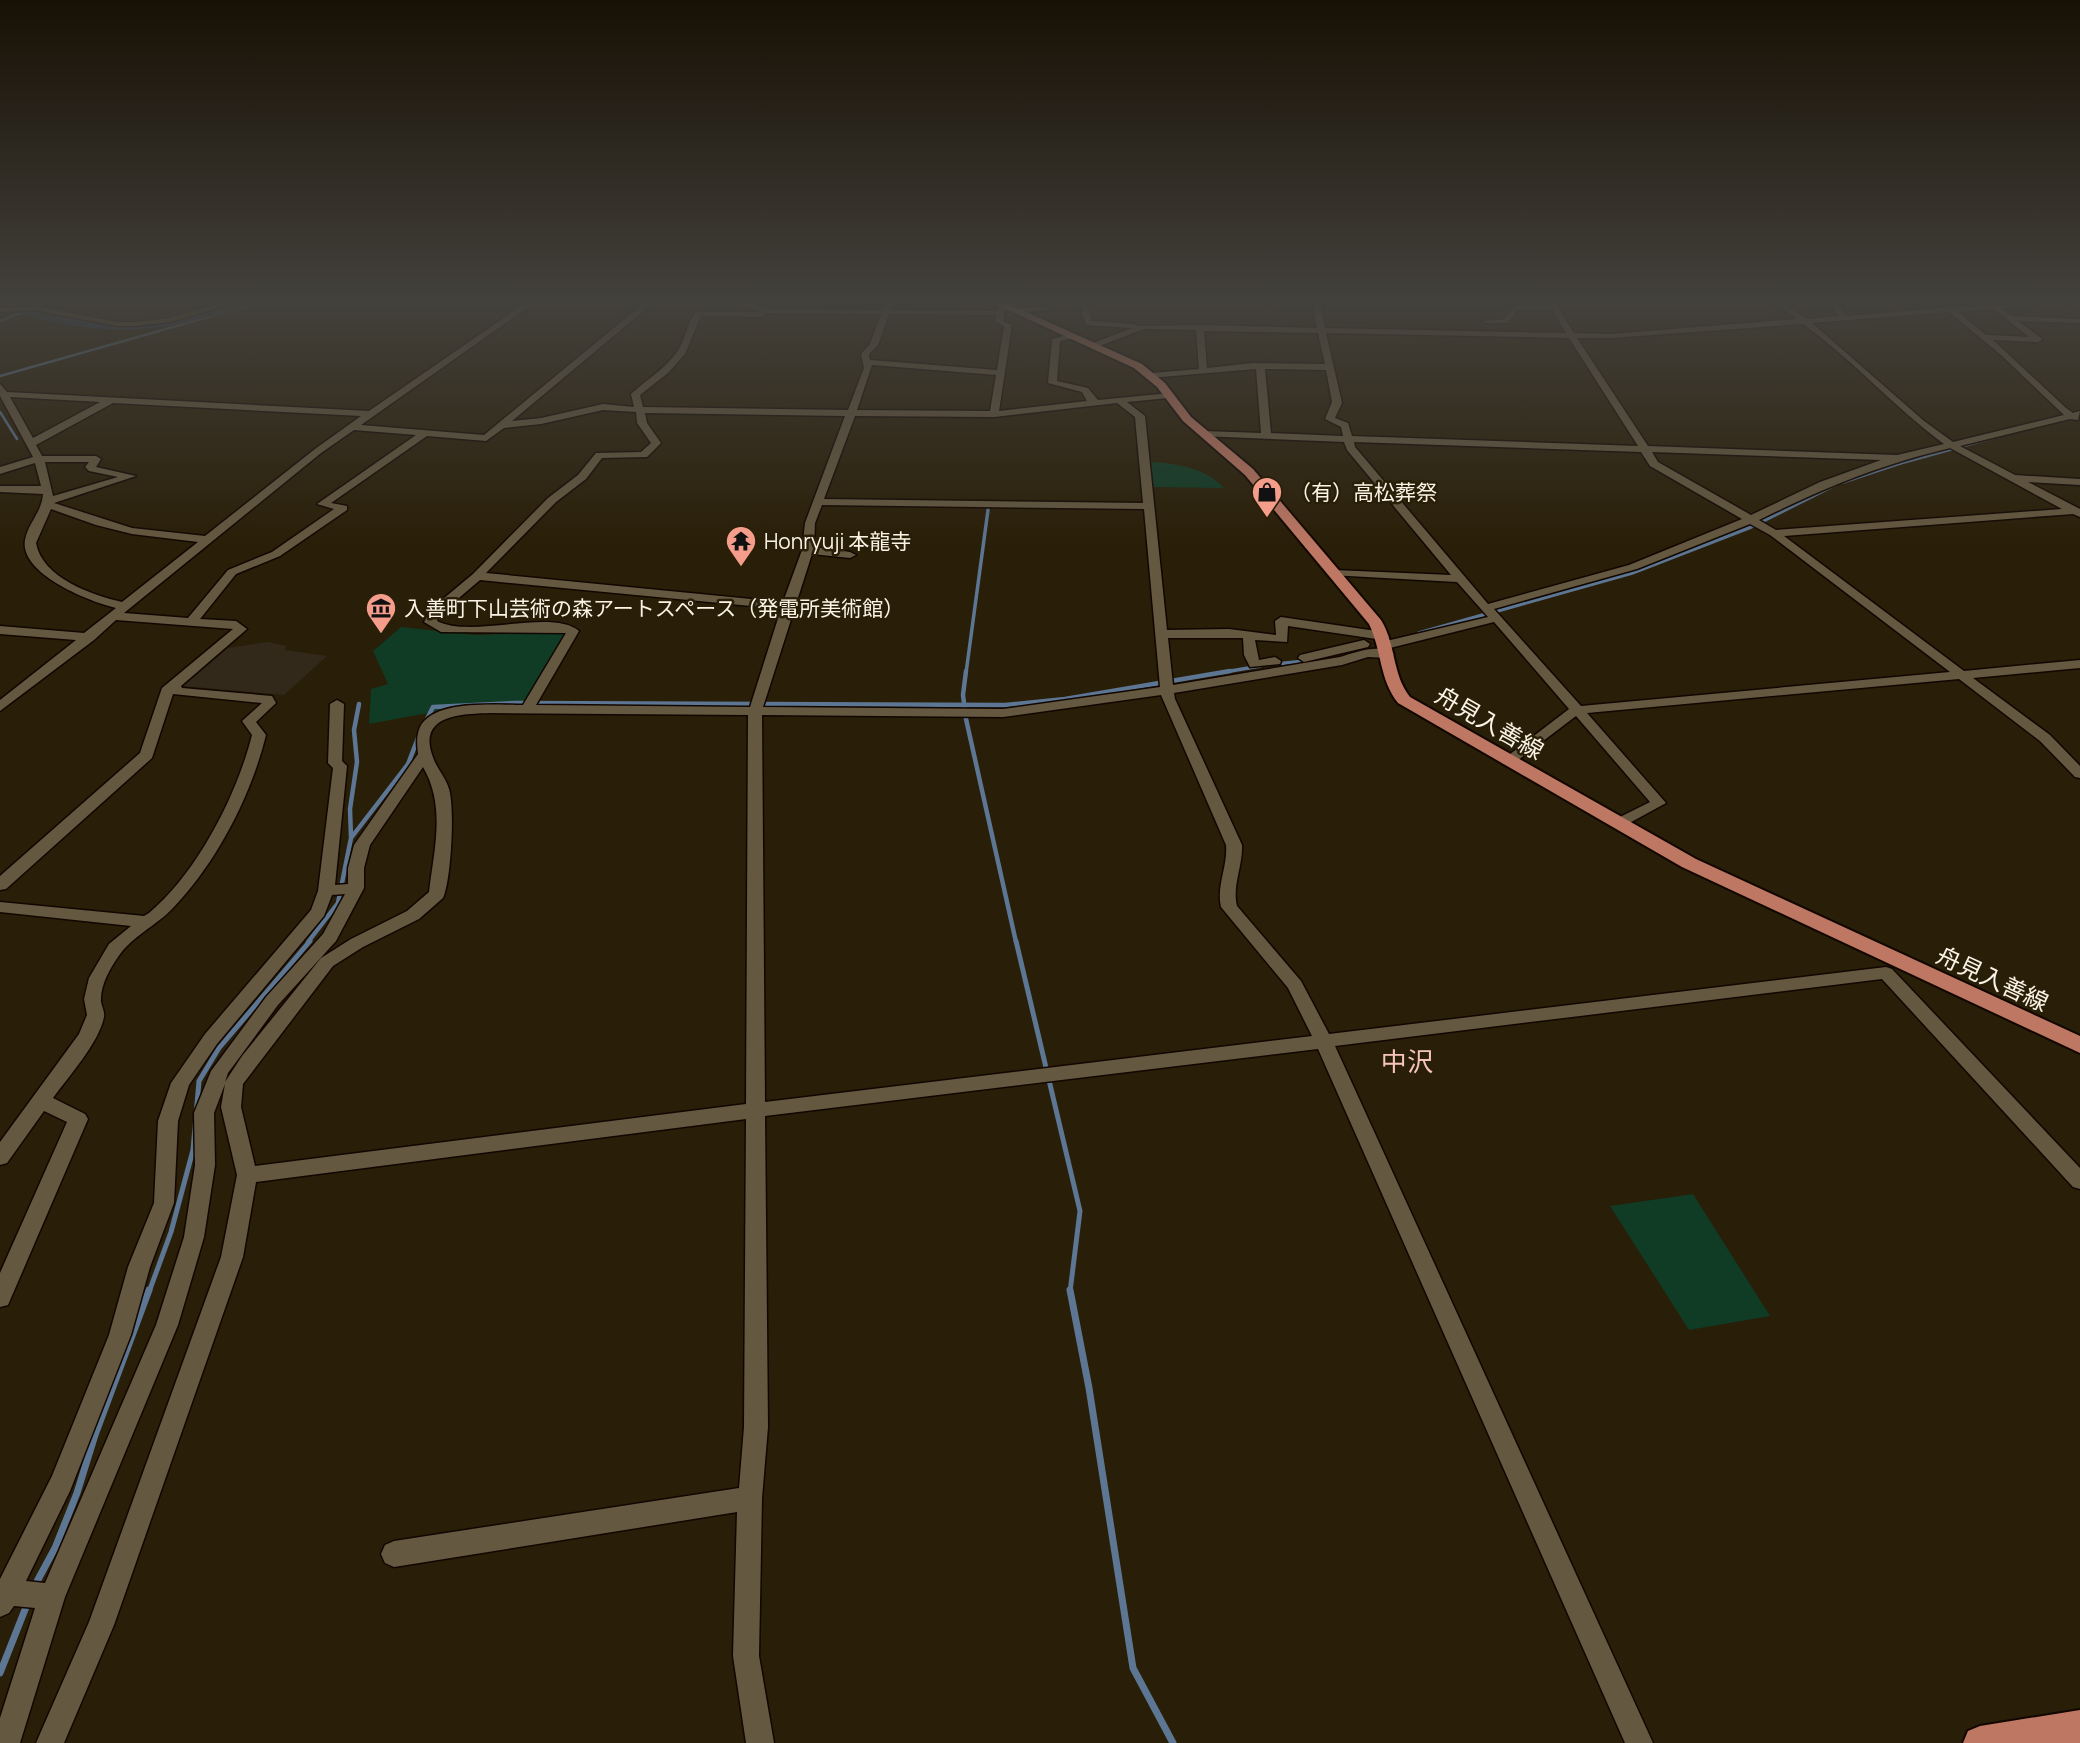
<svg xmlns="http://www.w3.org/2000/svg" width="2080" height="1743" viewBox="0 0 2080 1743" font-family="Manrope,'Noto Sans JP',sans-serif">
	<style>
		.industrial { fill: #33291a }
		.green { fill: #103b25 }
		.lines { fill: none; stroke-linecap: round; stroke-linejoin: round }
		.stream-far4 { stroke: #5c7694; stroke-width: 2.5 }
		.stream-far3 { stroke: #5c7694; stroke-width: 3.5 }
		.stream-far2 { stroke: #5c7694; stroke-width: 4.5 }
		.stream-far1 { stroke: #5c7694; stroke-width: 5 }
		.stream { stroke: #5c7694; stroke-width: 7 }
		.river { fill: #184072; fill-rule: evenodd }
		.minor-casing { stroke: #120700; stroke-width: 3 }
		.major-casing { stroke: #120700; stroke-width: 4 }
		.minor { fill: #655840; fill-rule: evenodd }
		.major { fill: #bd7763; fill-rule: evenodd }
		.labels { text-anchor: middle; dominant-baseline: central; stroke-width: 5; stroke-linejoin: round; paint-order: stroke }
		.far-poi-label { font-size: 21px; fill: #fbf3e5; stroke: #291e07; text-anchor: start }
		.street-label { font-size: 24px; fill: #fbf3e5; stroke: #291e07 }
		.neighbourhood-label { font-size: 26px; fill: #f6c4b9; stroke: #291e07 }
	</style>
	<rect width="100%" height="100%" fill="#291e07"/>
	<path class="industrial" d="M268,642L286,646L285,650L327,656L284,695L183,686L228,648Z"/>
	<g class="green">
		<path d="M1150,462C1175,463 1206,468 1224,488L1152,487Z"/>
		<path d="M401,627L475,635L568,632L523,707L439,711L369,724L371,689L388,684L373,651Z"/>
		<path d="M1693,1194L1770,1316L1689,1330L1610,1206Z"/>
	</g>
	<g class="lines">
		<g class="stream-far4">
			<path d="M0,311L14,303"/>
			<path d="M0,321L44,303"/>
			<path d="M0,376L258,303"/>
			<path d="M0,412L17,439"/>
			<path d="M2062,421L2080,417"/>
			<path d="M1895,465L1993,438"/>
		</g>
		<g class="stream-far3">
			<path d="M1843,482L1900,463"/>
			<path d="M1419,633L1632,573L1751,527L1835,485"/>
			<path d="M1276,664L1305,661"/>
			<path d="M966,673L988,510"/>
			<path d="M1219,673L1260,666"/>
		</g>
		<g class="stream-far2">
			<path d="M966,671L963,695L966,719L1016,942"/>
			<path d="M425,723L433,707L515,703L1005,705L1065,699L1230,671"/>
			<path d="M351,837L350,809L357,762L354,730L359,704"/>
			<path d="M308,942L338,903L351,838L408,764L418,738"/>
		</g>
		<g class="stream-far1">
			<path d="M1016,941L1080,1211L1070,1292"/>
			<path d="M149,1292L171,1232L193,1150L199,1081L219,1048L310,941"/>
		</g>
		<g class="stream">
			<path d="M1070,1290L1089,1388L1133,1668L1173,1743"/>
			<path d="M34,1587L55,1548L77,1493L95,1435L149,1290"/>
			<path d="M0,1673L28,1602"/>
		</g>
		<path class="river" d="M228,303H249C239,311 221,314 208,317C140,336 88,332 20,314L18,311L25,307C108,328 146,327 228,303Z"/>
		<g class="minor-casing">
			<g id="minor">
				<path d="M221,303H235L170,322L135,326H117L35,310L0,312V308L35,306L117,322H135L170,318Z"/>
				<path d="M525,303H534L361,425L484,435L644,303H653L512,421L541,418L603,404L634,407L631,394C646,380 664,370 677,352C686,340 686,323 696,312H760L739,303H751L766,309L883,310L885,303H893L890,310L997,311L1002,304L1006,306L1003,321L1012,325L999,411L1087,401L1082,392L1048,383L1052,339L1071,334L1074,338L1060,341L1057,381L1088,388L1098,400L1171,393L1173,395L1168,398L1127,402L1145,416L1167,630L1229,629L1276,635L1275,621L1281,617L1383,632L1389,636L1383,640L1288,626L1287,642L1255,640L1259,660L1275,657L1281,661L1280,664L1250,667L1244,655L1243,638H1168L1173,685L1340,657C1357,652 1379,643 1394,654L1388,658L1368,657L1342,665L1174,693L1175,699L1242,845C1243,866 1232,885 1237,906L1301,981L1329,1034L1886,967L1892,969L2080,1168V1189L2073,1187L1882,979L1335,1046L1653,1743H1625L1318,1049L765,1116L768,1427L762,1498L759,1656L774,1743H746L733,1656L737,1512L394,1567L385,1563L381,1554L385,1545L394,1541L739,1488L744,1427L746,1119L256,1182L243,1257L114,1625L64,1743H36L89,1622L221,1257L237,1175L221,1107L225,1084L214,1113L215,1165L204,1237L178,1325L65,1597L20,1743H0V1718L35,1608L14,1606L9,1613L0,1617V1579L52,1476L109,1335L128,1267L154,1203L158,1121L171,1083L205,1034L311,910L318,891L333,768L328,763L330,704L337,700L344,704L342,761L347,766L335,885L348,884V868L354,845L418,754C417,745 416,736 420,727C434,699 496,705 523,705L566,633L441,632L424,622L431,609L473,574L548,498L578,475L596,453L641,452L651,443L637,423L636,412L603,410L541,424L504,428L486,441L427,436L331,503L347,506V510L280,556L236,574L200,619L236,621L247,629L181,686L182,688L272,696L276,703L256,722L266,735C251,796 217,862 173,908C156,926 132,936 118,957C109,970 100,986 101,1002C102,1007 105,1012 104,1017C99,1043 68,1077 53,1098L85,1114L88,1119L11,1298L8,1305L0,1307V1273L67,1122L44,1111L7,1163L0,1165V1142L79,1034L87,1015L84,999L89,978L109,944L131,926L0,912V902L144,916L149,913C197,873 237,795 252,735L242,721L262,703L173,694L152,758L6,889L0,890V876L140,753L162,688L233,629L116,620L94,640L0,711V700L76,640L0,634V626L84,633L116,608C90,602 19,574 25,540C28,523 42,512 43,494L0,492V486H41L35,463L0,474V467L33,457L0,396V384L7,392L369,411ZM767,313L881,314L870,344L861,354L864,368L848,410L643,407L640,395L668,373L685,354L701,316L761,317ZM889,314L996,315L995,322L1004,326L997,370L870,360L869,354L878,345ZM872,365L996,375L990,411L857,410ZM10,397L100,402L33,438ZM113,403L361,416L315,449L205,536L132,528L54,503L136,476L96,467L101,459L96,456H42L36,445ZM1117,403L1135,417L1143,503L824,499L855,416L994,417ZM645,413L845,416L805,523L802,550L783,602L486,573L556,502L586,479L602,458L647,457L661,443L647,423ZM354,430L416,435L317,504L334,509L272,552L228,570L188,618L124,613L321,453ZM45,462H89L85,467L89,471L118,477L53,496ZM822,505L1144,509L1160,687L1003,709L763,707L812,554L850,558L856,555L850,552L814,547L815,523ZM51,509L96,525L132,534L198,542L122,602C92,595 42,578 36,543ZM480,580L781,609L750,707L536,705L579,631C552,608 471,639 437,621L440,614ZM1161,695L1226,845C1228,866 1216,886 1221,907L1288,988L1312,1036L765,1102L762,715L1003,717ZM490,713L748,715L746,1104L255,1166L241,1107L243,1084L333,966L363,947L419,919L443,898C451,881 455,808 449,789C446,778 438,770 434,760C415,715 460,714 490,713ZM423,767C446,806 434,850 429,892L407,911L351,939L321,958L242,1056L225,1082L228,1073L278,1005L336,941L364,888V868L370,845ZM345,894L323,934L266,997L211,1071L194,1113L195,1165L184,1237L156,1325L45,1583L26,1581L70,1491L131,1335L150,1267L174,1203L178,1121L189,1085L217,1044L324,916L332,895Z"/>
				<path d="M1079,303H1087L1092,321L1134,324L1138,326L1200,325L1317,328L1312,303H1320L1325,328L1566,333L1552,310H1517L1508,323H1486L1482,321L1505,319L1514,306H1549L1547,303H1555L1574,333L1611,334L1797,319L1775,303H1784L1806,319L1838,316L1829,303H1837L1846,316L1950,307L2045,303L2002,308L2012,316L2080,319V323L2018,321L2041,338L2042,340L2038,342L1993,340L2066,408L2073,413L2080,411L2078,420L2070,419L1960,446L2015,475L2080,479V485L2028,482L2080,509V517L2073,514L1784,536L1964,671L2080,660V668L1973,678L2050,735L2080,766V778L2075,777L2040,741L1959,679L1587,713L1666,803L1624,826H1614L1611,823L1614,820L1650,802L1576,716L1513,764H1503L1501,761L1569,709L1494,622L1386,649L1380,645L1382,642L1488,617L1457,582L1330,575V571L1334,570L1451,575L1347,450L1344,442L1201,436L1199,434L1204,431L1261,433L1256,369L1149,378V374L1152,373L1199,369L1196,330L1144,329L1094,348L1090,346L1091,344L1132,328L1086,325ZM1994,309L2029,337L1986,335L1958,312ZM1949,312L2001,355L2064,415L1953,442L1924,421L1812,323ZM1803,324C1853,360 1894,407 1944,444L1897,455L1648,446L1577,338H1611ZM1204,331L1318,333L1325,364L1253,363L1207,368ZM1326,333L1569,338L1638,446L1352,436L1348,423L1335,418L1342,403ZM1265,369L1326,370L1332,402L1325,419L1341,427L1343,436L1271,433ZM1354,442L1641,452L1650,466L1742,519L1629,565L1488,604L1355,447ZM1950,448L2062,509L1776,530L1759,520C1824,488 1879,465 1950,448ZM1652,452L1881,460L1820,482L1751,515L1658,462ZM1750,524L1770,535L1950,672L1581,706L1494,609L1637,569Z"/>
				<path d="M2071,303H2080V309Z"/>
				<path d="M1045,306L1048,310L1014,312L1010,310Z"/>
				<path d="M1364,640L1370,644L1368,647L1304,662L1298,658L1300,655Z"/>
			</g>
		</g>
		<g class="major-casing">
			<g id="major">
				<path d="M993,303H1006L1142,364L1165,383L1191,417L1253,469L1381,620C1396,644 1392,674 1410,697L1696,859L2080,1036V1053L1682,867L1398,703C1379,679 1382,651 1369,624L1245,475L1183,421L1157,387L1134,368Z"/>
				<path d="M2080,1710V1743H1963L1968,1731L1980,1726Z"/>
			</g>
		</g>
		<use href="#minor" class="minor"/>
		<use href="#major" class="major"/>
	</g>
	<linearGradient id="sky" x2="0" y2="1"><stop stop-color="#171004"/><stop offset="0.55" stop-color="#43413c"/><stop offset="1" stop-color="#43413c" stop-opacity="0"/></linearGradient>
	<rect width="2080" height="547" fill="url(#sky)"/>
	<defs>
		<g id="shop-pin" transform="scale(1.575)"><path d="M0 17L-7.5 6A9.5 9.5 0 1 1 7.5 6Z" fill="#f49d8b" stroke="#291e07"/><path d="M-5-2.5h2.3a2.7 3.5 0 0 1 5.4 0H5L5.5 6h-11ZM-1.5-2.5h3a1.5 2.3 0 0 0-3 0Z" fill="#111"/></g>
		<g id="temple-pin" transform="scale(1.575)"><path d="M0 17L-7.5 6A9.5 9.5 0 1 1 7.5 6Z" fill="#f49d8b" stroke="#291e07"/><path d="M0-6L5-2H3V0L6.5 2.5H4V6H1.5V3h-3V6H-4V2.5H-6.5L-3 0V-2H-5Z" fill="#111"/></g>
		<g id="museum-pin" transform="scale(1.575)"><path d="M0 17L-7.5 6A9.5 9.5 0 1 1 7.5 6Z" fill="#f49d8b" stroke="#291e07"/><path d="M0-6L6-3V-2H-6V-3ZM-5-1h2V3h-2ZM-1-1h2V3h-2ZM3-1h2V3H3ZM-6 4H6V6H-6Z" fill="#111"/></g>
	</defs>
	<g fill-rule="evenodd">
		<use href="#shop-pin" x="1267" y="492"/>
		<use href="#temple-pin" x="741" y="541"/>
		<use href="#museum-pin" x="381" y="608"/>
	</g>
	<g class="labels">
		<g class="far-poi-label">
			<text x="1290" y="492">（有）高松葬祭</text>
			<text x="764" y="541">Honryuji 本龍寺</text>
			<text x="404" y="608">入善町下山芸術の森アートスペース（発電所美術館）</text>
		</g>
		<g class="street-label">
			<text transform="translate(1490 722) rotate(30)">舟見入善線</text>
			<text transform="translate(1993 978) rotate(25)">舟見入善線</text>
		</g>
		<g class="neighbourhood-label">
			<text x="1407" y="1061">中沢</text>
		</g>
	</g>
</svg>
